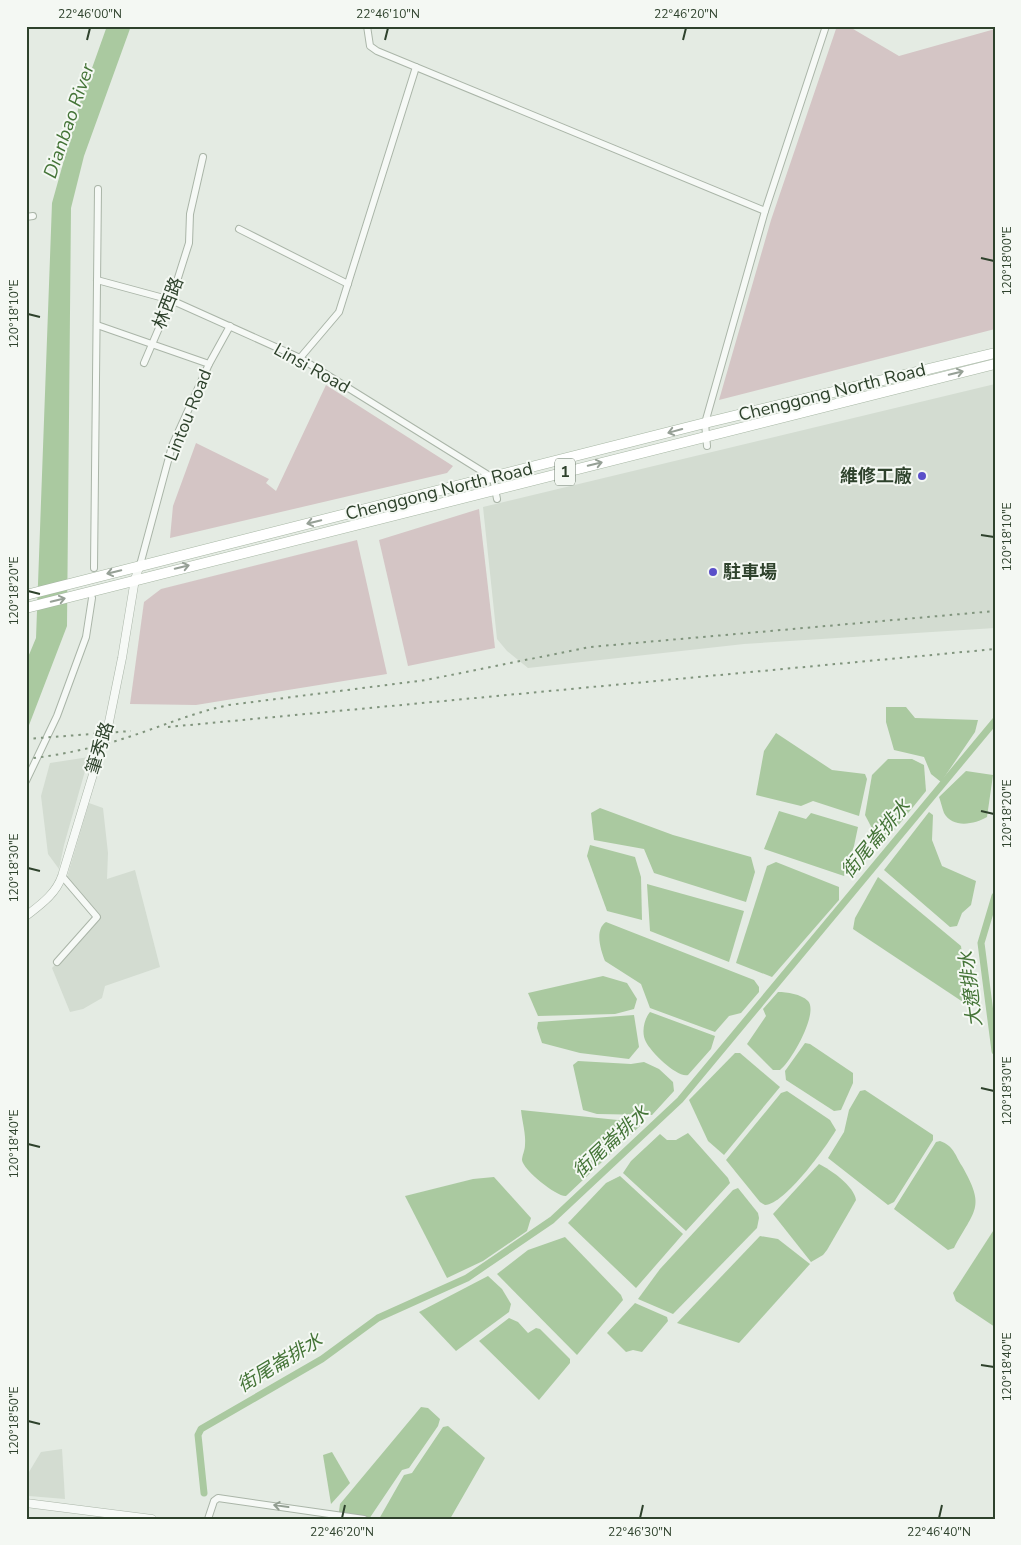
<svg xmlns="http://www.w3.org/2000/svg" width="1021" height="1545" viewBox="0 0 1021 1545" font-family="'Nunito Sans','Noto Sans TC',sans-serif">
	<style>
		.built { fill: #d3dcd1 }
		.green { fill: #d4c5c5 }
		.water { fill: #aac9a0 }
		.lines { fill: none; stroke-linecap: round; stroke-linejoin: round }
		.canal { stroke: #aac9a0; stroke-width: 7 }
		.minor-casing { stroke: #aab5a8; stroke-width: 8 }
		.tertiary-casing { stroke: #aab5a8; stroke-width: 9 }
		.primary-casing { stroke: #a6b6a3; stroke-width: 11 }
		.minor { stroke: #f6f9f6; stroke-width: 6 }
		.tertiary { stroke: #f6f9f6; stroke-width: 8 }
		.primary { stroke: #fff; stroke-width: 10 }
		.rail { stroke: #80947d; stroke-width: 2; stroke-dasharray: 2.5 5; stroke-linecap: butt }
		.oneway { stroke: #96a096 }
		.oneway2 { stroke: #929e91 }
		.ticks { fill: none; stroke: #2e422c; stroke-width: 2 }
		.poi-dot { fill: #5a4fc9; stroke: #f4f8f3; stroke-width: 2 }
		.labels { text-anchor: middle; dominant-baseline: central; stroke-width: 4; stroke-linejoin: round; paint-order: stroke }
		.shield { fill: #f4f8f3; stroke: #697968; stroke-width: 1 }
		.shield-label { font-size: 16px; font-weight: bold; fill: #2e422c }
		.street-label { font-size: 18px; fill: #2e422c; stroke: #f4f8f3 }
		.poi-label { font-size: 18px; font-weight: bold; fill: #2e422c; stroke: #f4f8f3; text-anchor: end }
		.water-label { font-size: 19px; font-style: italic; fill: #447437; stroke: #f4f8f3 }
		.neatline { fill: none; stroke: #2e422c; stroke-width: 2 }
		.ticks-label { font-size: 12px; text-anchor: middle; fill: #2e422c }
	</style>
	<rect width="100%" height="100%" fill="#e4ebe3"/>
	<g class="built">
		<path d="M995,384V628L744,644L528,668L507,651L497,639L483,507Z"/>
		<path d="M89,757L64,845L59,869L48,854L41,796L50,763Z"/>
		<path d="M89,803L103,808L108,853L107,879L135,870L160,967L105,986L102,998L83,1009L70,1012L52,968L101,917L67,877Z"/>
		<path d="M62,1449L65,1499L29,1496V1472L41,1452Z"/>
	</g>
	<g class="green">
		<path d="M837,26H848L899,56L995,29V329L719,400L771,220Z"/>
		<path d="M326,385L453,466L447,473L170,538L173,506L196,443L269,479L266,483L276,491Z"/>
		<path d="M479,509L495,648L408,666L379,540Z"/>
		<path d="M357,540L387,674L196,705L130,704L144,602L161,589Z"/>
	</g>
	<g class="water">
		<path d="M107,26H131L84,156L71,208L67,626L26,733V662L36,638L52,203L81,99Z"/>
		<path d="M886,707H906L915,718L978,720L975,732L941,782L931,774L924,757L894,750L886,722Z"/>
		<path d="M776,733L832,770L865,774L867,779L859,816L813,801L801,806L756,795L764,751Z"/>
		<path d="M888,759H912L924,765L926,791L888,838L876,836L865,815L872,775Z"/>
		<path d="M966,771L993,775L987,817C975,824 953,829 944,813C942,808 941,802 939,797Z"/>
		<path d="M600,808L673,835L751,857L755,872L746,902L654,873L644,849L594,840L591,813Z"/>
		<path d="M779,811L806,819L811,813L858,827L854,846L844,876L764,849Z"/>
		<path d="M929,812L933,815L932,840L942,866L976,881L971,905L962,913L957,926L950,927L884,870Z"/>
		<path d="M590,845L635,857L641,877L642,920L607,911L587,856Z"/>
		<path d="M776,862L839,887V900L772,977L736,963L767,866Z"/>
		<path d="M878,877L961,946L969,1006L853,929L855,918Z"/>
		<path d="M647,884L744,911L729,962L650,931Z"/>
		<path d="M606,922L754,980L759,987V992L741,1013L729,1016L715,1032L650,1008L641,984L605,961C601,951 594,930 606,922Z"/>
		<path d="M603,976L627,983L637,999L634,1009L615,1014L538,1016L528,993Z"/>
		<path d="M778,992C787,992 801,994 808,1001C819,1013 791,1062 780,1070H773L747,1044L766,1016L763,1009Z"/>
		<path d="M650,1012L715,1036L711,1049L688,1075C677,1078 651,1052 646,1042C641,1033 644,1019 650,1012Z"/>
		<path d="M634,1015L639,1047L629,1059L580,1053L542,1043L537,1028L538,1022Z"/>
		<path d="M805,1043L810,1044L853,1073V1083L841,1110L834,1111L786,1080L785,1071Z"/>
		<path d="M735,1053H740L780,1087L724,1155L708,1141L689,1100Z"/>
		<path d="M578,1061L631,1064L644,1062L659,1069L673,1082L674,1091L652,1115L597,1114L583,1110L573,1065Z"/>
		<path d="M865,1090L933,1135V1140L894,1202L888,1205L828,1158L844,1132L849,1110L860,1091Z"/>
		<path d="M787,1091L830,1120L836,1130C826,1147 785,1204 765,1205L760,1202L726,1160L781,1093Z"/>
		<path d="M521,1110L637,1122L640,1126L566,1196C557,1197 523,1170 522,1160C522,1156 525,1150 525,1145C526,1134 522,1121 521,1110Z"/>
		<path d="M688,1133L728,1178L730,1183L686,1231L623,1173L631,1161L660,1134L667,1140H676Z"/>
		<path d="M940,1141C954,1146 955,1155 962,1166C986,1208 975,1209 954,1248L948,1250L894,1209L936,1142Z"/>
		<path d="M819,1164C831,1170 854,1186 856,1200L827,1250L823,1255L811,1262L773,1214Z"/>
		<path d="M620,1176L683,1234L636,1288L568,1223L606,1183Z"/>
		<path d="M494,1177L531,1218L527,1231L483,1261L447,1278L405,1196L473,1179Z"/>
		<path d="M738,1188L758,1213L759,1218L757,1228L673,1314L638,1299L660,1269L733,1190Z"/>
		<path d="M995,1228V1327L956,1301L953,1293Z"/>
		<path d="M760,1236L778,1239L810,1264L739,1343L677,1323Z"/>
		<path d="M565,1237L621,1295L623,1300L577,1355L497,1274L528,1250Z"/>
		<path d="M488,1276L502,1289L511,1304L509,1312L456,1351L419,1312Z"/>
		<path d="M635,1303L667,1317L668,1321L642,1352L633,1350L626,1352L607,1333Z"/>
		<path d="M509,1318L518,1322L528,1333L536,1328L540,1329L570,1359V1363L539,1400L479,1341Z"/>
		<path d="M421,1407L428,1408L440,1419L438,1426L409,1468L402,1470L369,1519H338L340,1504Z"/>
		<path d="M448,1426L485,1458L450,1519H379L404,1475L412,1473L443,1427Z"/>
		<path d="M332,1452L350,1483L331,1504L323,1455Z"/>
	</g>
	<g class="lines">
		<g class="canal">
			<path d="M995,896L981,943L995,1051"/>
			<path d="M204,1493L198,1435L201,1429L322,1359L378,1318L467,1278L552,1220L680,1100L995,721"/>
		</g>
		<g class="minor-casing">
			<g id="minor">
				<path d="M367,26L370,46L377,51L765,211"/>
				<path d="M26,217L33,216"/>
				<path d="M239,229L348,284"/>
				<path d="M97,280L171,300L300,358L493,478L497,499"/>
				<path d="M97,325L209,364"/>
				<path d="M300,358L339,312L416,67"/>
				<path d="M144,363L171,300L189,243L190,214L203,157"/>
				<path d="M707,446L705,423L765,211L826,26"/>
				<path d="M140,565L172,446L209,364L230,326"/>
				<path d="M94,568L98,189"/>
				<path d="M26,781L57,716L86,637L92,598"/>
				<path d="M57,962L97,917L62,876"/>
				<path d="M208,1519L214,1501L218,1498L364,1519"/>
			</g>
		</g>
		<g class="tertiary-casing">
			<g id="tertiary">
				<path d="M26,916C40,905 56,894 62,876L109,722L122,658L135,579L140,565"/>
				<path d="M26,1503L152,1519"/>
			</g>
		</g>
		<g class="primary-casing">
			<g id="primary">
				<path d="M26,595L705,423L995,353"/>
				<path d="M26,608L995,364"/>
			</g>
		</g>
		<use href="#minor" class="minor"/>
		<use href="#tertiary" class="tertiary"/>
		<use href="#primary" class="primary"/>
		<g class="rail">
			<path d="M168,727L995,649"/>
			<path d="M26,739L131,731"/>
			<path d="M26,759C53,756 79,751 105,744C147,733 186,714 229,705L426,680L590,647L995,611"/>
		</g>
	</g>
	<defs><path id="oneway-shaft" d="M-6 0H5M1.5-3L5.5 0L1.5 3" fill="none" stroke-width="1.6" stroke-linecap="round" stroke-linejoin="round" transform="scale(1.25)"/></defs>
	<g class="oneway">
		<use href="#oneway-shaft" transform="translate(956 373) rotate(-14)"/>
		<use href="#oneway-shaft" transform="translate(675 431) rotate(165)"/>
		<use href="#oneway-shaft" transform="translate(595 464) rotate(-14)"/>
		<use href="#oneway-shaft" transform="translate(314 522) rotate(166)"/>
		<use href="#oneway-shaft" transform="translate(182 567) rotate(-14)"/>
		<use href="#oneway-shaft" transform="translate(114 572) rotate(166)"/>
		<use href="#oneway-shaft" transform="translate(58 600) rotate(-14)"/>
	</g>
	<use class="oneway2" href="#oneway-shaft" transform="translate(281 1506) rotate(-172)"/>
	<path class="ticks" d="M87,40L90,28M385,40L388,28M683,40L686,28M981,258L994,261M28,314L40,317M981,535L994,537M28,591L40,594M981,811L994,814M28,868L40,871M981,1088L994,1091M28,1144L40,1147M981,1365L994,1367M28,1421L40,1424M342,1518L345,1505M640,1518L643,1505M939,1518L942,1505"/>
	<g class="poi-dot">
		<circle cx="922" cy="476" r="5"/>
		<circle cx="713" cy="572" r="5"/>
	</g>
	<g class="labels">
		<rect class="shield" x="555" y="458.5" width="20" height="27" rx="4"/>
		<g class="shield-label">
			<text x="565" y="472">1</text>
		</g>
		<g class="street-label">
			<text transform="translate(168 303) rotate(-69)">林西路</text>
			<text transform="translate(312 368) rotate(29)">Linsi Road</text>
			<text transform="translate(832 392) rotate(-14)">Chenggong North Road</text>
			<text transform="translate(188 415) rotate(-68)">Lintou Road</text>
			<text transform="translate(439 491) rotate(-14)">Chenggong North Road</text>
			<text transform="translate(100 748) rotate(-73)">筆秀路</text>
		</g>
		<g class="poi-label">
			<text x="912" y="476">維修工廠</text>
			<text x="723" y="572" text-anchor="start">駐車場</text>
		</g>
		<g class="water-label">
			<text transform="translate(69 121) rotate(-71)">Dianbao River</text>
			<text transform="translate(876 839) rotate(-50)">街尾崙排水</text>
			<text transform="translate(971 989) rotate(-97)">大遼排水</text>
			<text transform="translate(611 1142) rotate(-43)">街尾崙排水</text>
			<text transform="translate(280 1363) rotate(-31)">街尾崙排水</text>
		</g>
	</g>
	<rect width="1021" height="1545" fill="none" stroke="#f4f8f3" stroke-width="55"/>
	<rect x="28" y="28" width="966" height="1490" class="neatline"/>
	<g class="ticks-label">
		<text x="90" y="18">22°46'00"N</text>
		<text x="388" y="18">22°46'10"N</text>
		<text x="686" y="18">22°46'20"N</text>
		<text transform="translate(1007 261) rotate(-90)" y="4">120°18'00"E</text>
		<text transform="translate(14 314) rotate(-90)" y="4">120°18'10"E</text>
		<text transform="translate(1007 537) rotate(-90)" y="4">120°18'10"E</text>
		<text transform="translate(14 591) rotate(-90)" y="4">120°18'20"E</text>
		<text transform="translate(1007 814) rotate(-90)" y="4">120°18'20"E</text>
		<text transform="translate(14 868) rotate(-90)" y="4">120°18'30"E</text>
		<text transform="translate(1007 1091) rotate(-90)" y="4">120°18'30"E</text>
		<text transform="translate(14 1144) rotate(-90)" y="4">120°18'40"E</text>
		<text transform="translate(1007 1367) rotate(-90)" y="4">120°18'40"E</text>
		<text transform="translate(14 1421) rotate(-90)" y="4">120°18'50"E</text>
		<text x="342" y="1536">22°46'20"N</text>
		<text x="640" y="1536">22°46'30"N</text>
		<text x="939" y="1536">22°46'40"N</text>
	</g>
</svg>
